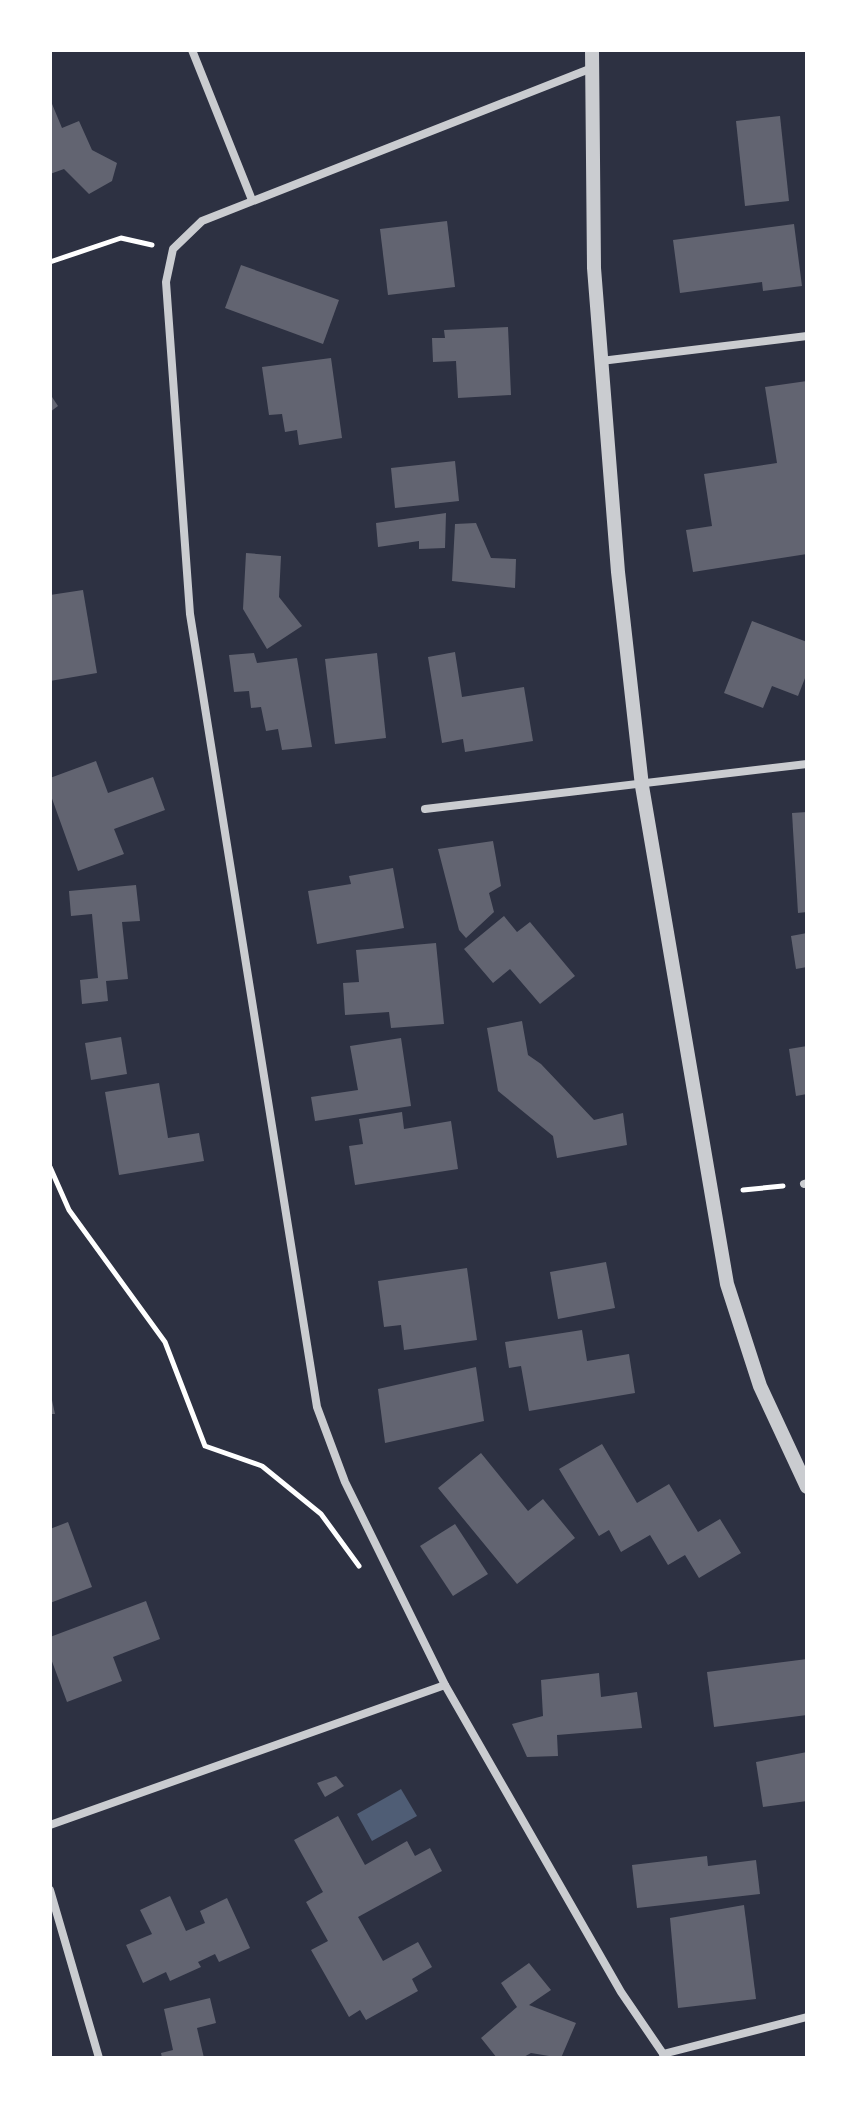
<svg xmlns="http://www.w3.org/2000/svg" width="857" height="2108" viewBox="0 0 857 2108" font-family="'PT Serif',serif">
	<style>
		.water { fill: #4f5d75 }
		.building { fill: #626471 }
		.lines { fill: none; stroke-linecap: round; stroke-linejoin: round }
		.path { stroke: #fff; stroke-width: 5 }
		.minor { stroke: #caccd0; stroke-width: 8 }
		.tertiary { stroke: #caccd0; stroke-width: 14 }
	</style>
	<rect width="100%" height="100%" fill="#2d3142"/>
	<path class="water" d="M401,1789L417,1816L372,1841L357,1814Z"/>
	<g class="building">
		<path d="M50,99L62,128L79,121L92,150L117,163L112,181L89,194L64,169L50,174Z"/>
		<path d="M780,116L789,201L745,206L736,121Z"/>
		<path d="M447,221L455,287L388,295L380,229Z"/>
		<path d="M794,224L802,286L763,291L762,282L680,293L673,240Z"/>
		<path d="M241,265L339,300L323,344L225,308Z"/>
		<path d="M508,327L511,395L458,398L456,361L433,362L432,338H445L444,330Z"/>
		<path d="M331,358L342,438L299,445L297,430L285,432L282,414L269,415L262,367Z"/>
		<path d="M807,381V554L693,572L686,530L712,526L704,474L777,463L765,387Z"/>
		<path d="M50,394L58,406L50,412Z"/>
		<path d="M455,461L459,501L395,508L391,468Z"/>
		<path d="M446,513L445,548L419,549V541L378,547L376,523Z"/>
		<path d="M476,523L491,558L516,559L515,588L452,581L455,524Z"/>
		<path d="M246,553L281,556L279,597L302,626L267,649L243,609Z"/>
		<path d="M83,590L97,673L50,681V595Z"/>
		<path d="M752,621L807,642V673L798,696L772,686L763,708L724,693Z"/>
		<path d="M455,652L462,697L524,687L533,741L465,752L463,739L442,743L428,657Z"/>
		<path d="M254,653L257,663L297,658L312,747L282,750L278,729L266,731L261,707L251,708L249,691L234,692L229,655Z"/>
		<path d="M377,653L386,738L335,744L325,659Z"/>
		<path d="M96,761L108,793L153,777L165,810L114,829L124,854L78,871L50,793V778Z"/>
		<path d="M807,812V912L798,913L792,813Z"/>
		<path d="M493,841L501,886L489,893L494,912L466,938L459,930L438,849Z"/>
		<path d="M393,868L404,928L317,944L308,891L351,884L349,876Z"/>
		<path d="M136,885L140,921L122,922L128,979L106,981L108,1001L82,1004L80,980L98,978L92,914L71,916L69,891Z"/>
		<path d="M504,916L517,932L530,922L575,976L540,1004L510,969L493,983L464,949Z"/>
		<path d="M807,933V967L796,969L791,936Z"/>
		<path d="M436,943L444,1024L391,1028L389,1012L345,1015L343,983L359,982L356,950Z"/>
		<path d="M522,1021L528,1055L541,1064L594,1120L623,1113L627,1145L557,1158L553,1136L498,1091L487,1028Z"/>
		<path d="M121,1037L127,1074L91,1080L85,1043Z"/>
		<path d="M401,1038L411,1106L315,1121L311,1097L358,1090L350,1046Z"/>
		<path d="M807,1046V1094L796,1096L789,1049Z"/>
		<path d="M159,1083L168,1138L199,1133L204,1161L119,1175L105,1092Z"/>
		<path d="M402,1112L404,1129L451,1121L458,1169L355,1185L349,1146L363,1144L359,1119Z"/>
		<path d="M606,1262L615,1308L558,1319L550,1272Z"/>
		<path d="M467,1268L477,1340L404,1350L401,1325L384,1327L378,1281Z"/>
		<path d="M582,1330L587,1361L629,1354L635,1393L529,1411L521,1366L509,1368L505,1342Z"/>
		<path d="M476,1367L484,1421L385,1443L378,1389Z"/>
		<path d="M50,1391L55,1414H50Z"/>
		<path d="M602,1444L637,1503L669,1484L698,1532L720,1519L741,1553L699,1578L685,1555L668,1565L650,1535L621,1552L609,1530L599,1536L559,1469Z"/>
		<path d="M481,1453L528,1511L543,1499L575,1538L517,1584L438,1488Z"/>
		<path d="M68,1522L92,1587L50,1603V1529Z"/>
		<path d="M455,1524L488,1574L453,1596L420,1546Z"/>
		<path d="M146,1601L160,1639L113,1657L122,1681L67,1702L50,1656V1637Z"/>
		<path d="M807,1659V1715L714,1727L707,1672Z"/>
		<path d="M599,1673L601,1697L637,1692L642,1728L557,1735L558,1756L527,1757L512,1724L543,1716L541,1680Z"/>
		<path d="M807,1752V1801L763,1807L756,1762Z"/>
		<path d="M336,1776L344,1786L325,1797L317,1783Z"/>
		<path d="M338,1816L365,1865L407,1841L415,1856L430,1848L442,1871L358,1917L383,1961L418,1942L432,1967L412,1979L418,1991L366,2020L360,2010L349,2017L311,1950L328,1941L306,1902L323,1892L294,1840Z"/>
		<path d="M707,1856L708,1866L756,1860L760,1894L637,1908L632,1865Z"/>
		<path d="M170,1896L186,1931L205,1923L200,1911L227,1898L250,1948L219,1962L215,1954L198,1962L201,1967L170,1981L166,1972L143,1983L126,1945L152,1934L140,1910Z"/>
		<path d="M744,1905L756,1999L678,2008L670,1918Z"/>
		<path d="M529,1963L551,1990L529,2005L576,2023L561,2058L531,2053L522,2058H497L481,2038L517,2007L501,1983Z"/>
		<path d="M210,1998L216,2023L197,2028L204,2058H162L161,2053L173,2050L164,2009Z"/>
	</g>
	<g class="lines">
		<g class="path">
			<path d="M50,262L121,238L152,245"/>
			<path d="M50,1167L69,1210L165,1342L205,1446L262,1466L321,1514L359,1566"/>
			<path d="M743,1190L783,1186"/>
		</g>
		<g class="minor">
			<path d="M192,50L252,200"/>
			<path d="M592,68L202,221L173,249L166,282L190,614L317,1407L345,1482L445,1685L621,1992L666,2058"/>
			<path d="M601,361L807,336"/>
			<path d="M425,809L807,764"/>
			<path d="M804,1184L807,1183"/>
			<path d="M50,1825L445,1685"/>
			<path d="M50,1890L99,2058"/>
			<path d="M663,2054L807,2017"/>
		</g>
		<path class="tertiary" d="M592,50L594,268L618,572L642,786L727,1284L760,1386L807,1487"/>
	</g>
	<rect width="857" height="2108" fill="none" stroke="#ffffff" stroke-width="104"/>
</svg>
